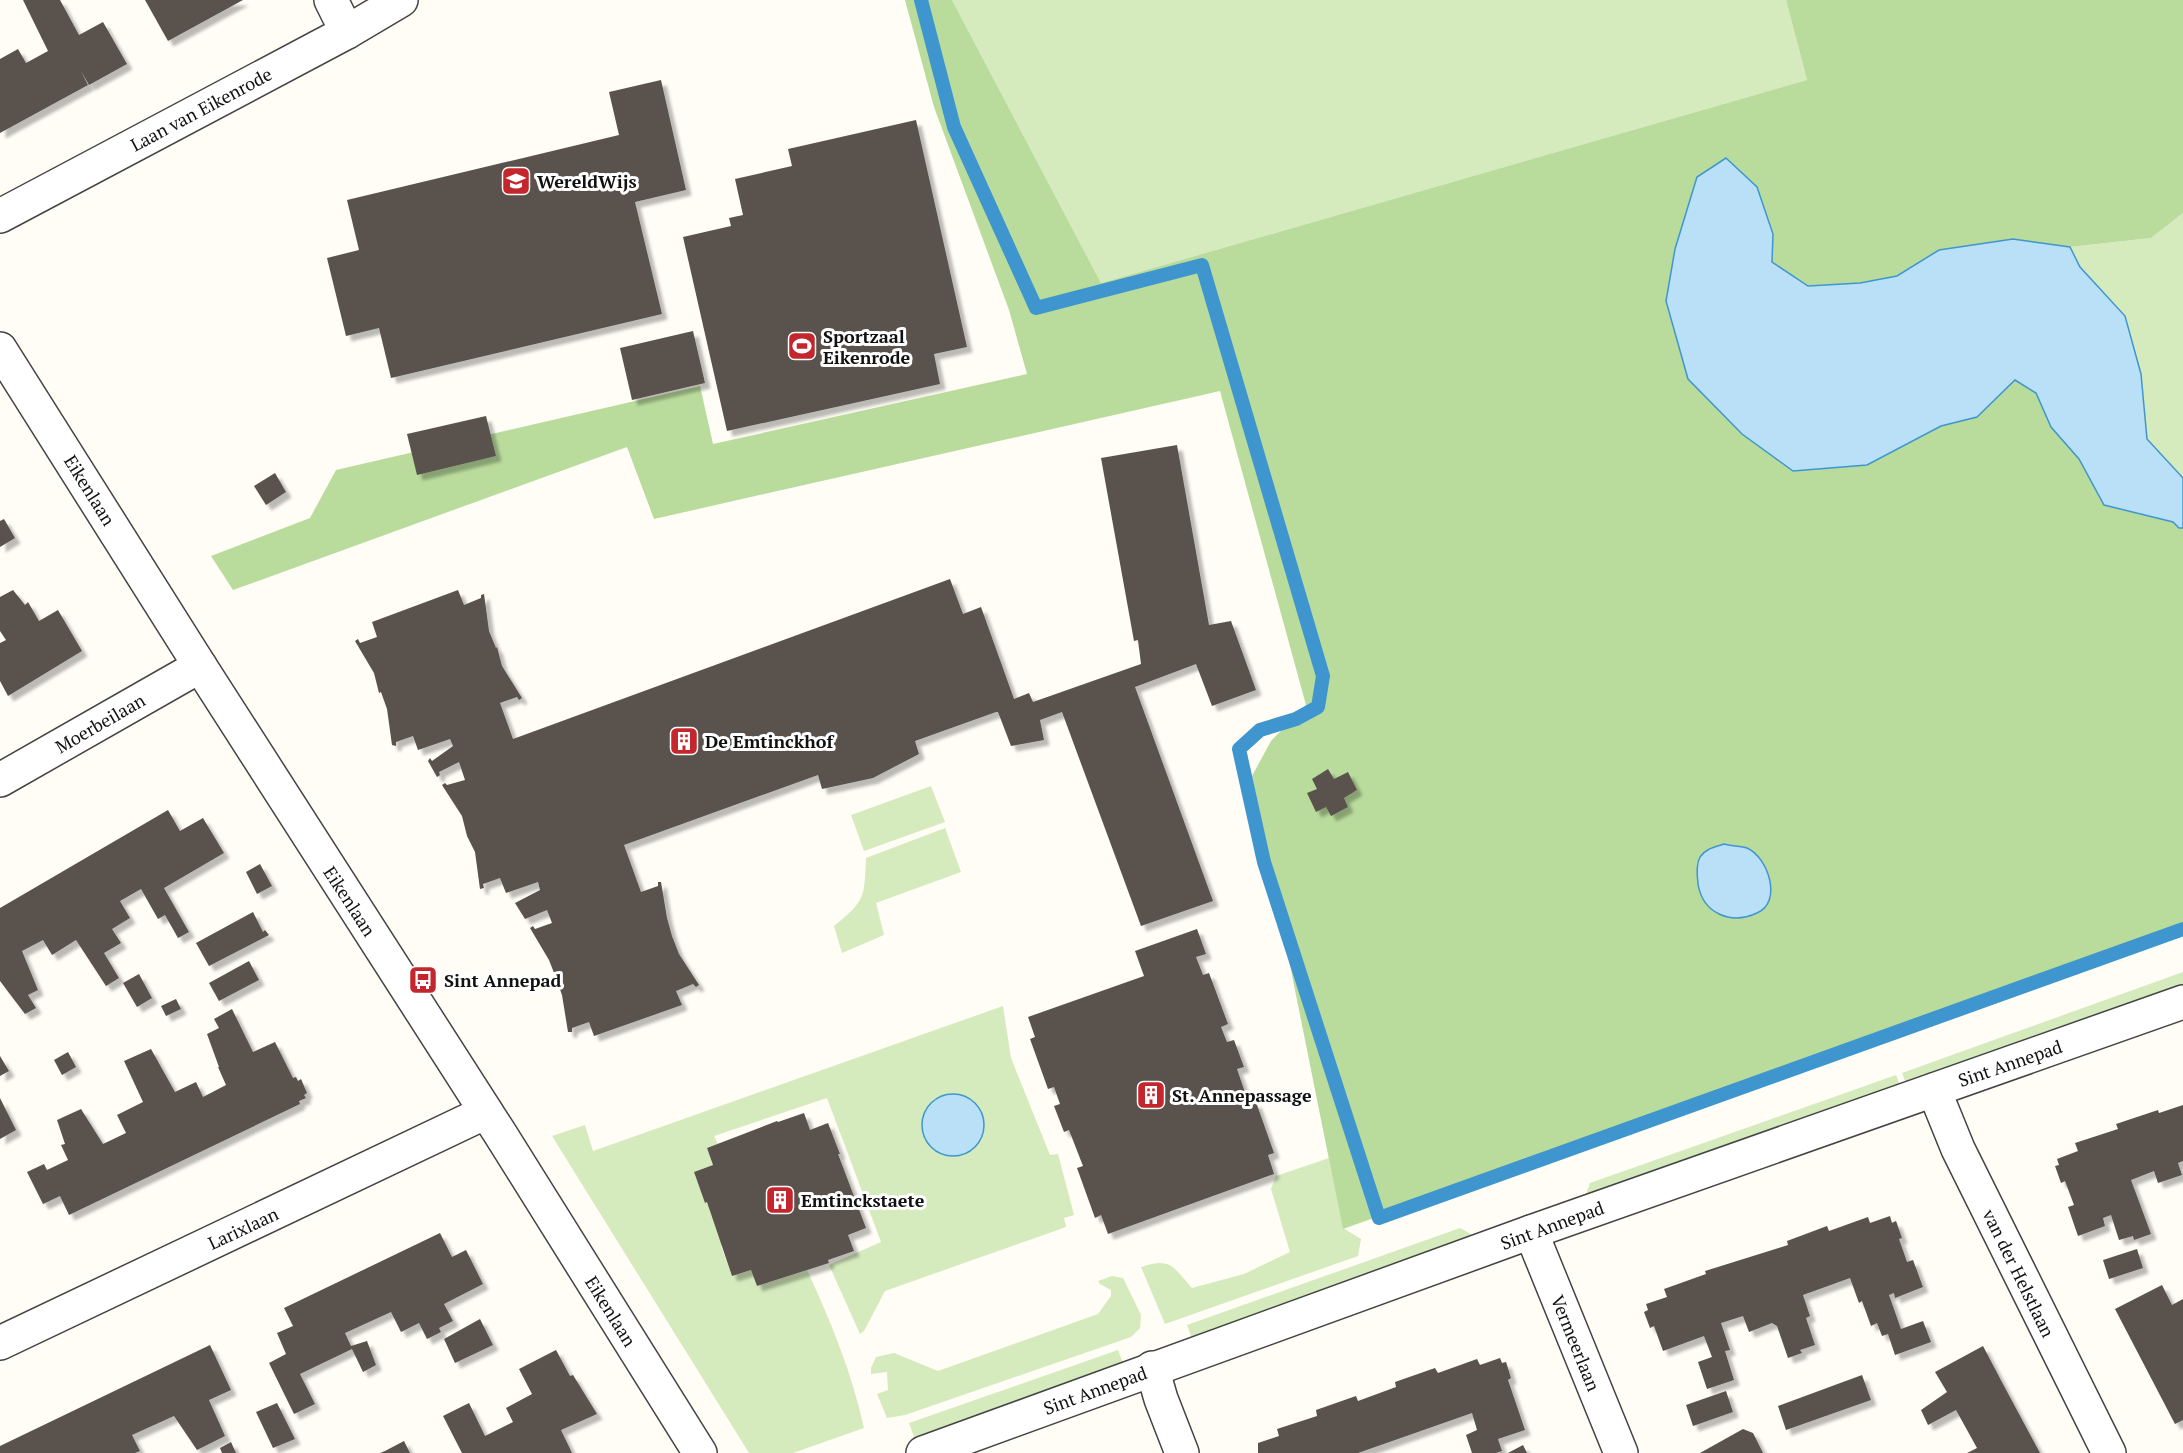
<svg xmlns="http://www.w3.org/2000/svg" width="2183" height="1453" viewBox="0 0 2183 1453" font-family="'PT Serif',serif">
	<style>
		.green { fill: #d5ebbd }
		.forest { fill: #b9dc9c }
		.water { fill: #b9e0f7; stroke: #3f96cf; stroke-width: 1.5 }
		.lines { fill: none; stroke-linecap: round; stroke-linejoin: round }
		.stream { stroke: #3f96cf; stroke-width: 14 }
		.building { fill: #5a524d; filter: url(#shadow) }
		.minor-casing { stroke: #444; stroke-width: 36 }
		.minor { stroke: #fff; stroke-width: 33 }
		.labels { text-anchor: middle; dominant-baseline: central; stroke-width: 6; stroke-linejoin: round; paint-order: stroke }
		.street-label { font-size: 18px; fill: #111; stroke: #fff }
		.poi-label { font-size: 18px; font-weight: bold; fill: #111; stroke: #fff; text-anchor: start }
	</style>
	<defs>
		<filter id="shadow"><feDropShadow dx="5.5" dy="5.5" stdDeviation="1.5" flood-color="#0004"/></filter>
	</defs>
	<rect width="100%" height="100%" fill="#fffdf5"/>
	<g class="green">
		<path d="M952,0H1786L1807,80L1101,283Z"/>
		<path d="M2183,213V478L2147,439L2141,374L2125,316L2080,267L2070,247L2151,238Z"/>
		<path d="M931,786L945,822L864,851L851,815Z"/>
		<path d="M945,828L961,872L876,903L884,935L842,953L834,926C866,900 864,898 866,858Z"/>
		<path d="M2183,972V988L1907,1086L1902,1073Z"/>
		<path d="M1003,1006L1011,1058L1050,1155L1058,1154L1074,1215L1064,1218L1066,1227L885,1291L864,1331L860,1334L829,1265L881,1242L827,1098L714,1136L718,1144L707,1148L713,1165L694,1172L705,1203L707,1202L726,1244L721,1246L732,1276L751,1270L757,1286L807,1270C831,1322 852,1373 864,1428L793,1453H749L552,1136L585,1125L593,1151Z"/>
		<path d="M1896,1075L1901,1088L1584,1200L1590,1183Z"/>
		<path d="M1329,1158L1343,1228L1361,1239L1358,1256L1165,1324L1141,1267C1171,1257 1173,1267 1192,1288L1244,1274L1290,1252L1271,1189L1276,1176Z"/>
		<path d="M1460,1228L1478,1238L1192,1339L1187,1325Z"/>
		<path d="M1112,1276L1123,1278L1141,1315L1140,1328L1131,1337L905,1415L887,1418L877,1394L888,1390L887,1372L871,1374V1368L876,1357L894,1353L938,1371L1098,1314L1111,1296V1290L1100,1284L1098,1281Z"/>
		<path d="M1118,1350L1123,1363L914,1437L909,1423Z"/>
	</g>
	<path class="forest" d="M905,0H952L1101,283L1807,80L1786,0H2183V213L2151,238L2070,247L2013,239L1939,250L1897,276L1860,283L1808,286L1772,262L1773,234L1697,177L1675,249L1666,301L1867,465L1941,426L1977,417L2015,380L2036,393L2051,427L2079,459L2104,505L2173,522L2179,528H2183V927L1343,1229L1252,776L1271,741L1306,705L1220,391L654,519L627,447L233,590L211,556L310,518L336,470L700,386L713,444L1027,374L1009,310L934,107Z"/>
	<g class="water">
		<path d="M1726,158L1757,187L1773,234L1772,262L1808,286L1860,283L1897,276L1939,250L2013,239L2070,247L2080,267L2125,316L2141,374L2147,439L2183,478V528H2179L2173,522L2104,505L2079,459L2051,427L2036,393L2015,380L1977,417L1941,426L1867,465L1793,471L1742,434L1688,379L1666,301L1675,249L1697,177Z"/>
		<path d="M1724,844C1731,846 1741,846 1747,848C1768,857 1783,902 1757,913C1731,925 1703,914 1698,884C1697,876 1696,864 1700,857C1706,848 1716,847 1724,844Z"/>
		<circle cx="953" cy="1125" r="31"/>
	</g>
	<g class="lines">
		<path class="stream" d="M921,0L954,127L1036,308L1202,265L1323,676L1318,707L1296,719L1260,730L1239,749L1264,862L1379,1218L2183,929"/>
	</g>
	<g class="building">
		<path d="M23,0H60L79,35L103,22L127,64L89,85L81,71L88,85L0,133V59L18,49L26,63L48,51Z"/>
		<path d="M145,0H243L168,41Z"/>
		<path d="M661,80L686,190L635,202L662,314L391,378L379,328L346,336L327,258L359,250L347,200L619,135L609,92Z"/>
		<path d="M916,120L967,347L934,354L940,384L727,431L683,237L731,226L729,218L743,215L735,179L792,166L788,149Z"/>
		<path d="M693,331L705,383L632,400L620,348Z"/>
		<path d="M486,416L496,456L417,475L407,434Z"/>
		<path d="M1177,445L1209,625L1231,621L1256,690L1212,706L1196,664L1135,687L1213,901L1141,926L1062,712L1040,720L1044,740L1011,746L998,712H996L915,741L919,754L873,778L822,789L818,775L624,845L641,892L658,886V882H661L667,918L672,936L679,954L699,985L696,987L693,984L676,991L682,1005L594,1036L589,1022L572,1028V1032H568L562,995L556,978L549,960L530,928L533,926L535,929L552,923L547,910L525,919L515,903L540,890L538,882L506,893L500,878L483,884L484,888L480,889L475,852L467,836L462,816L442,785L445,783L447,785L465,780L459,762L439,772L440,775L437,777L428,761L430,758L432,761L453,746L450,739L418,750L413,736L396,742V746L392,745L387,709L381,692L379,693L374,673L355,641L358,639L360,643L377,637L372,622L458,590L464,605L481,598V595L484,594L489,631L496,648L497,647L502,666L522,698L519,700L517,697L500,703L513,739L950,579L963,614L981,607L1014,699L1029,693L1033,702L1141,664L1138,640L1134,641L1101,458Z"/>
		<path d="M275,473L286,492L266,505L254,486Z"/>
		<path d="M4,519L15,538L0,547V521Z"/>
		<path d="M13,590L25,605L28,602L39,621L58,610L82,651L8,696L0,681V643L6,640L0,631V597Z"/>
		<path d="M1328,769L1334,779L1348,772L1357,790L1344,798L1348,807L1331,816L1326,807L1316,812L1307,793L1317,789L1312,779Z"/>
		<path d="M168,810L180,831L203,818L224,853L164,888L189,932L178,938L165,915L158,919L141,889L120,901L130,918L112,929L121,943L104,953L119,978L106,986L76,940L52,955L43,940L22,951L38,990L28,995L36,1008L25,1014L0,981V908Z"/>
		<path d="M260,864L272,886L257,894L246,872Z"/>
		<path d="M253,912L263,932L265,930L269,935L209,966L196,943Z"/>
		<path d="M1197,929L1206,954L1196,957L1203,975L1209,973L1228,1024L1221,1027L1227,1042L1234,1040L1244,1067L1237,1069L1249,1104L1256,1102L1274,1153L1268,1155L1274,1174L1108,1234L1101,1215L1095,1218L1077,1168L1083,1166L1069,1130L1064,1132L1054,1106L1060,1104L1054,1087L1048,1089L1030,1039L1035,1037L1028,1017L1144,976L1135,951Z"/>
		<path d="M249,961L259,980L219,1001L209,983Z"/>
		<path d="M139,974L152,998L137,1007L123,983Z"/>
		<path d="M176,999L181,1009L166,1016L161,1006Z"/>
		<path d="M232,1009L253,1052L275,1042L293,1078L296,1077L298,1081L301,1079L307,1093L304,1095L306,1098L299,1101L300,1104L69,1215L60,1196L43,1204L27,1172L44,1164L47,1170L68,1160L61,1145L65,1144L57,1120L81,1109L103,1144L126,1133L117,1115L143,1102L124,1061L151,1049L175,1092L196,1082L203,1097L226,1085L218,1067H219L207,1034L219,1028L214,1019Z"/>
		<path d="M68,1052L76,1067L62,1075L54,1060Z"/>
		<path d="M0,1056L9,1071L0,1076Z"/>
		<path d="M0,1098L16,1130L0,1139Z"/>
		<path d="M2183,1105V1161L2178,1163L2182,1175L2158,1183L2154,1171L2131,1180L2151,1234L2134,1240L2133,1236L2119,1240L2111,1215L2103,1218L2105,1226L2078,1236L2068,1207L2074,1205L2065,1181L2061,1183L2055,1166L2059,1165L2057,1159L2078,1151L2075,1143L2118,1129L2116,1124L2158,1110L2159,1113Z"/>
		<path d="M804,1113L810,1130L828,1123L840,1154H838L866,1228L848,1235L854,1251L828,1260L829,1263L757,1286L751,1270L732,1276L707,1202L705,1203L694,1172L713,1165L707,1148L777,1121L778,1122Z"/>
		<path d="M1890,1216L1892,1223L1896,1221L1902,1238L1899,1239L1907,1262L1913,1260L1923,1287L1895,1298L1894,1293L1889,1295L1901,1329L1923,1321L1931,1342L1895,1355L1888,1334L1882,1336L1877,1323L1871,1326L1862,1301L1859,1303L1850,1278L1803,1295L1810,1316L1806,1318L1815,1345L1800,1350L1802,1353L1788,1358L1777,1326L1772,1323L1749,1332L1743,1316L1721,1323L1730,1350L1725,1351L1734,1380L1707,1389L1698,1362L1712,1357L1704,1336L1663,1351L1654,1326L1650,1328L1644,1312L1648,1310L1646,1304L1667,1297L1664,1289L1706,1274L1705,1271L1788,1245L1787,1241L1827,1226L1829,1231L1868,1217L1870,1223Z"/>
		<path d="M440,1233L452,1257L466,1250L483,1284L444,1304L453,1321L439,1328L441,1332L427,1339L419,1323L401,1332L391,1312L345,1333L351,1346L367,1341L376,1365L363,1372L352,1349L300,1374L315,1404L294,1414L269,1363L286,1354L277,1333L293,1326L284,1308Z"/>
		<path d="M2137,1249L2143,1268L2109,1279L2103,1260Z"/>
		<path d="M2162,1285L2172,1305L2183,1299V1420L2175,1424L2115,1309Z"/>
		<path d="M480,1319L493,1345L455,1363L444,1339Z"/>
		<path d="M210,1345L231,1390L209,1400L225,1436L197,1450L174,1416L132,1435L140,1451L135,1453H0V1446Z"/>
		<path d="M1983,1346L2004,1386L2040,1453H1967L1977,1448L1956,1410L1928,1425L1921,1410L1947,1392L1935,1372Z"/>
		<path d="M556,1350L570,1376L573,1375L597,1414L561,1430L572,1453H462L443,1416L469,1403L485,1436L513,1422L506,1408L532,1394L519,1369Z"/>
		<path d="M1500,1358L1502,1363L1506,1362L1511,1378L1508,1380L1525,1430L1498,1439L1502,1451L1496,1453H1472L1466,1435L1477,1430L1472,1413L1358,1453H1258V1443L1279,1436L1277,1429L1317,1416L1316,1410L1356,1396L1358,1401L1396,1387L1395,1382L1435,1368L1438,1373L1477,1359L1480,1365Z"/>
		<path d="M1862,1375L1871,1400L1786,1430L1778,1406Z"/>
		<path d="M1726,1391L1733,1412L1693,1426L1686,1405Z"/>
		<path d="M277,1403L295,1439L273,1448L256,1412Z"/>
		<path d="M1743,1429L1753,1433L1763,1453H1700Z"/>
		<path d="M404,1441L410,1453H380L385,1451Z"/>
		<path d="M231,1442L236,1453H222L220,1448Z"/>
		<path d="M1523,1445L1527,1453H1508Z"/>
	</g>
	<g class="lines">
		<g class="minor-casing">
			<g id="minor">
				<path d="M331,0L347,32"/>
				<path d="M0,216L347,32L401,0"/>
				<path d="M0,349L200,666L501,1135L700,1453"/>
				<path d="M0,780L200,666"/>
				<path d="M1934,1090L1958,1149L2109,1453"/>
				<path d="M1531,1232L1621,1453"/>
				<path d="M0,1343L486,1112"/>
				<path d="M1152,1368L1161,1399L1182,1453"/>
				<path d="M923,1453L1531,1232L2183,1002"/>
			</g>
		</g>
		<use href="#minor" class="minor"/>
	</g>
	<defs>
		<g id="school-square" transform="scale(1.5)"><rect x="-9" y="-9" width="18" height="18" rx="4" fill="#c4262e" stroke="#fff"/><path d="M0-5L7-2L0 1L-7-2ZM-4 1L0 2.5L4 1V4Q0 6-4 4Z" fill="#fff"/></g>
		<g id="stadium-square" transform="scale(1.5)"><rect x="-9" y="-9" width="18" height="18" rx="4" fill="#c4262e" stroke="#fff"/><path d="M0-5a6.5 5 0 1 0 0 10a6.5 5 0 1 0 0-10ZM-3.5-1.8h7v3.6h-7Z" fill="#fff"/></g>
		<g id="building-square" transform="scale(1.5)"><rect x="-9" y="-9" width="18" height="18" rx="4" fill="#c4262e" stroke="#fff"/><path d="M-4-6H4V6H1V3H-1V6H-4ZM-2.5-4.3h1.7v1.8h-1.7ZM.8-4.3h1.7v1.8H.8ZM-2.5-1h1.7V.8h-1.7ZM.8-1h1.7V.8H.8Z" fill="#fff"/></g>
		<g id="bus-square" transform="scale(1.5)"><rect x="-9" y="-9" width="18" height="18" rx="4" fill="#c4262e" stroke="#fff"/><path d="M-5-6H5V4H4V6H2V4H-2V6H-4V4H-5ZM-3.5-4V0h7V-4ZM-3.5 1.2v1.5H-2V1.2ZM2 1.2v1.5H3.5V1.2Z" fill="#fff"/></g>
	</defs>
	<g fill-rule="evenodd">
		<use href="#school-square" x="516" y="181"/>
		<use href="#stadium-square" x="802" y="346"/>
		<use href="#building-square" x="684" y="741"/>
		<use href="#bus-square" x="423" y="980"/>
		<use href="#building-square" x="1151" y="1095"/>
		<use href="#building-square" x="780" y="1200"/>
	</g>
	<g class="labels">
		<g class="street-label">
			<text transform="translate(201 109) rotate(-28)">Laan van Eikenrode</text>
			<text transform="translate(90 490) rotate(58)">Eikenlaan</text>
			<text transform="translate(100 723) rotate(-30)">Moerbeilaan</text>
			<text transform="translate(350 901) rotate(57)">Eikenlaan</text>
			<text transform="translate(2010 1063) rotate(-19)">Sint Annepad</text>
			<text transform="translate(1552 1225) rotate(-20)">Sint Annepad</text>
			<text transform="translate(243 1228) rotate(-25)">Larixlaan</text>
			<text transform="translate(2019 1273) rotate(64)">van der Helstlaan</text>
			<text transform="translate(611 1311) rotate(58)">Eikenlaan</text>
			<text transform="translate(1576 1343) rotate(68)">Vermeerlaan</text>
			<text transform="translate(1095 1390) rotate(-20)">Sint Annepad</text>
		</g>
		<g class="poi-label">
			<text x="537" y="181">WereldWijs</text>
			<text x="823" y="336">Sportzaal<tspan x="823" dy="21">Eikenrode</tspan></text>
			<text x="705" y="741">De Emtinckhof</text>
			<text x="444" y="980">Sint Annepad</text>
			<text x="1172" y="1095">St. Annepassage</text>
			<text x="801" y="1200">Emtinckstaete</text>
		</g>
	</g>
</svg>
